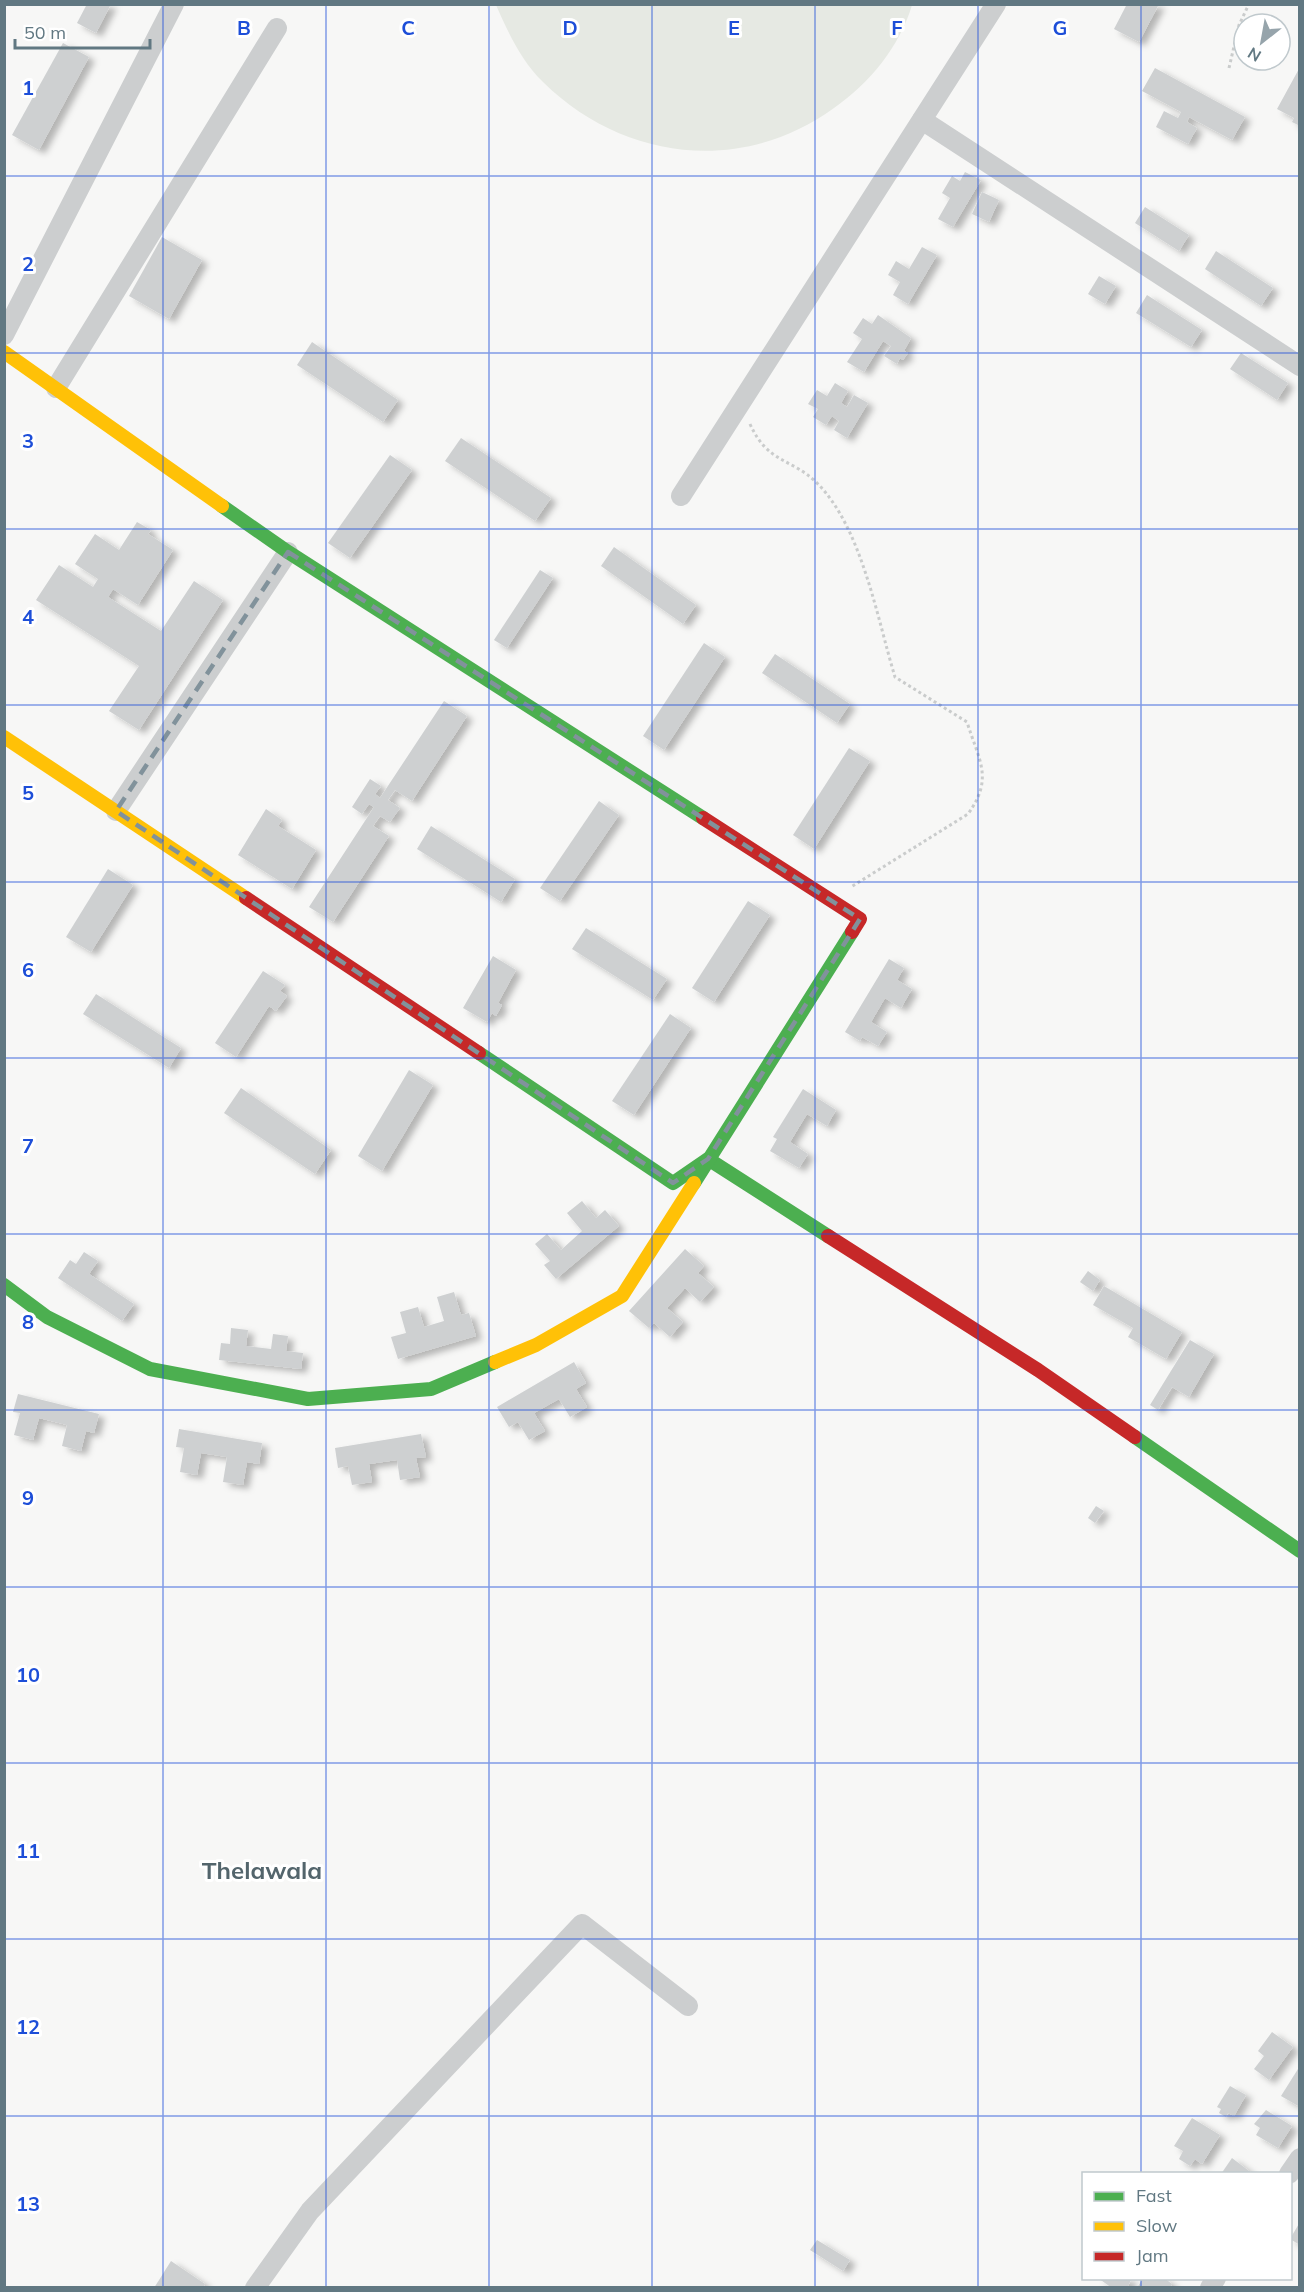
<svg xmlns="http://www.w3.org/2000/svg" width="1304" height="2292" viewBox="0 0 1304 2292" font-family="Mulish,sans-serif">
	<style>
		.green { fill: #e6e9e3 }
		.building { fill: #ced0d1; filter: url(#shadow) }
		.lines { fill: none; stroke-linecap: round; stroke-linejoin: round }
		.path { stroke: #cacccc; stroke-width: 3; stroke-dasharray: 3 3; stroke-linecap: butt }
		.street { stroke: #cccecf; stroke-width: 20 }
		.fast { stroke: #4caf50; stroke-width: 14 }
		.slow { stroke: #ffc107; stroke-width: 14 }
		.jam { stroke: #c62828; stroke-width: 14 }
		.marked { fill: none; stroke: #81929b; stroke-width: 4.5; stroke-dasharray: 12 8; stroke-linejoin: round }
		.grid { fill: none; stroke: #1d4ed8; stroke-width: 1.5; stroke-opacity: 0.55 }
		.labels { text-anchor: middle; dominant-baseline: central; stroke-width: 6; stroke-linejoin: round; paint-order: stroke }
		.quarter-label { font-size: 24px; font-weight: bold; fill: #53656c; stroke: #fff }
		.grid-label { font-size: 20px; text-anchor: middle; font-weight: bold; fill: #1d4ed8; stroke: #fff; stroke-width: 6; stroke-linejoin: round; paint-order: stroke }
	</style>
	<defs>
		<filter id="shadow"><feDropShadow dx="6" dy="4" stdDeviation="3" flood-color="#0004"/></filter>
	</defs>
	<rect width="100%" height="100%" fill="#f7f7f6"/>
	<path class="green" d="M496,5H912C900,46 869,84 834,108C742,175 623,161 543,82C521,61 508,32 496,5Z"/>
	<g class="building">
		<path d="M87,4H111L96,33L77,23Z"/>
		<path d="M1127,4H1159L1139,42L1114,29Z"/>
		<path d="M63,43L89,57L39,150L12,135Z"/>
		<path d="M1300,67V126L1292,122L1294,118L1277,109Z"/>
		<path d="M1155,68L1245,117L1232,140L1189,117L1187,122L1197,128L1188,144L1156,127L1164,111L1178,118L1181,112L1142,91Z"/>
		<path d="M965,172L981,180L953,227L938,219L950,198L942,193L952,176L960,181Z"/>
		<path d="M982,192L999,200L989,222L972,214Z"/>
		<path d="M1145,207L1189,235L1179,251L1135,223Z"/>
		<path d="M162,237L202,260L169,319L129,296Z"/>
		<path d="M922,247L937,255L908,304L893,295L900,282L888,275L896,261L909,269Z"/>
		<path d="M1216,251L1273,288L1261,306L1205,269Z"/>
		<path d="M1099,276L1116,286L1105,304L1088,294Z"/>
		<path d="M1147,295L1202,330L1191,347L1136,313Z"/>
		<path d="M878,315L911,338L904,351L908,353L903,360L900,358L897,364L884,356L891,346L883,341L864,372L847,362L862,339L853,333L863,318L872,324Z"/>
		<path d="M312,342L398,400L383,422L297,365Z"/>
		<path d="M1241,353L1288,383L1277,400L1230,369Z"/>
		<path d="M835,383L848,391L841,403L847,407L854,395L868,403L847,438L834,430L839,421L832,416L826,425L813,417L818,409L808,404L817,390L827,396Z"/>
		<path d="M461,438L551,498L535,521L445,461Z"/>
		<path d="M390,455L412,470L350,558L328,543Z"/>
		<path d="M137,522L151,530L148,534L173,550L138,605L113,589L108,597L161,631L194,581L223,600L139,730L109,711L139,666L36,600L59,565L93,587L98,579L75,564L95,534L119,550Z"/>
		<path d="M614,547L696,605L683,624L601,566Z"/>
		<path d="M540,570L553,578L507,648L494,640Z"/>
		<path d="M704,643L725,657L664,750L643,736Z"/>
		<path d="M775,654L850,704L837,723L762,673Z"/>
		<path d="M444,701L467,716L412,801L395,790L388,800L400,808L390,822L380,816L373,826L389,836L333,922L309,907L374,807L369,804L362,814L352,807L370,779L381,786L375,794L380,798Z"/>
		<path d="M849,748L870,761L814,849L793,835Z"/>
		<path d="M599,801L619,815L560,901L540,888Z"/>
		<path d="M266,809L282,820L278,826L316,850L292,889L238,855Z"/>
		<path d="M431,826L515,879L501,902L417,849Z"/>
		<path d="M108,869L133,885L91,952L66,937Z"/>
		<path d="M748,901L770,915L714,1002L692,988Z"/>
		<path d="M586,928L667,979L653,1000L572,949Z"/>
		<path d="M493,956L516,970L498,1003L502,1005L496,1016L492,1013L487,1022L463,1008Z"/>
		<path d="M889,959L904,968L897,980L912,989L901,1008L885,998L871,1022L887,1032L878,1046L862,1037L860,1041L845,1032Z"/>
		<path d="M263,971L285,985L280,991L287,996L276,1011L269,1006L236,1057L215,1043Z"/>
		<path d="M96,994L181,1048L169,1068L83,1014Z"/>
		<path d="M670,1014L691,1028L634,1115L612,1101Z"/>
		<path d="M409,1070L433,1085L382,1171L358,1156Z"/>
		<path d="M241,1088L331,1150L315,1174L224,1113Z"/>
		<path d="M803,1089L836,1110L827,1126L807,1114L790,1142L808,1154L799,1168L770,1151L777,1139L773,1137Z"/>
		<path d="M582,1201L596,1218L605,1210L619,1226L556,1279L544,1265L550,1261L535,1244L547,1234L561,1250L582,1231L567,1213Z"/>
		<path d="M685,1249L704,1266L698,1273L714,1287L700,1302L685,1288L667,1308L683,1322L670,1337L654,1323L649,1328L629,1311Z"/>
		<path d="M84,1252L98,1261L89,1274L134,1304L122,1321L58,1278L70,1260L76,1264Z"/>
		<path d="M1088,1271L1100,1280L1093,1291L1080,1282Z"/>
		<path d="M1104,1286L1182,1332L1166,1359L1128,1337L1133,1328L1093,1305Z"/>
		<path d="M454,1292L461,1315L469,1313L476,1336L398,1359L391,1337L406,1333L400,1312L418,1307L424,1327L444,1321L437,1297Z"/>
		<path d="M231,1328L248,1330L246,1346L271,1349L273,1334L288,1336L286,1351L303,1353L301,1369L219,1360L221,1343L230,1344Z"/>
		<path d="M1190,1340L1214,1354L1189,1397L1172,1387L1158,1410L1150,1405Z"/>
		<path d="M574,1362L586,1383L576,1389L587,1407L570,1417L559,1399L534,1413L545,1431L529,1440L518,1422L509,1427L497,1407Z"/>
		<path d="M18,1394L99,1414L94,1433L86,1431L81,1451L62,1446L67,1425L39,1418L33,1440L14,1435L20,1413L13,1412Z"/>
		<path d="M179,1429L262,1443L259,1464L247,1462L243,1485L223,1482L227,1457L201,1453L197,1475L180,1472L184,1448L176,1447Z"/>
		<path d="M421,1434L426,1457L416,1458L420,1477L400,1480L397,1460L369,1464L372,1482L352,1485L348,1466L338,1468L335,1448Z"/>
		<path d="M1096,1506L1104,1511L1095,1523L1088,1518Z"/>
		<path d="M1272,2032L1293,2047L1269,2080L1254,2069L1264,2056L1258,2051Z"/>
		<path d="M1298,2069L1300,2070V2107L1281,2096Z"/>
		<path d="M1230,2086L1246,2095L1234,2116L1228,2113L1226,2117L1219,2113L1221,2109L1217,2107Z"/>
		<path d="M1266,2110L1292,2126L1278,2148L1256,2135L1260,2128L1254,2124Z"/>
		<path d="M1192,2118L1220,2135L1202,2164L1195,2159L1190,2166L1179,2159L1183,2151L1174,2146Z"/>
		<path d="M1232,2158L1253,2174H1221Z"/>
		<path d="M1300,2222V2245L1290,2239Z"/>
		<path d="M817,2240L850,2260L843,2271L810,2250Z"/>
		<path d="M171,2261L205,2284L203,2288H154Z"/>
		<path d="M1098,2278H1132L1127,2288H1112Z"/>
		<path d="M1143,2278H1164L1172,2284L1170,2288H1137Z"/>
	</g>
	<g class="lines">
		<g class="path">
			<path d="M1229,68L1239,25L1249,4"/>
			<path d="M750,424C768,464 792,458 817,483C862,528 877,618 895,677L967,722C979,761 994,778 968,814L851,887"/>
		</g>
		<g class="street">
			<path d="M922,120L1300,366"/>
			<path d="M4,335L174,4"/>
			<path d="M56,388L277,28"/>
			<path d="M681,496L996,4"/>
			<path d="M116,811L288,552"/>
			<path d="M1289,2174L1300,2158"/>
			<path d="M255,2288L310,2211L582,1924L688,2006"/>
			<path d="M1210,2288L1216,2278"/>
		</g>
		<g class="fast">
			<path d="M222,506L288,552L703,818"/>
			<path d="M479,1053L673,1183L708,1159L828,1236"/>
			<path d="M694,1183L852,932"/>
			<path d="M4,1285L47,1317L150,1369L308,1399L431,1389L495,1362"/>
			<path d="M1135,1437L1300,1551"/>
		</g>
		<g class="slow">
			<path d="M4,352L222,506"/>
			<path d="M4,737L246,898"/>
			<path d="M495,1362L536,1345L622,1296L694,1183"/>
		</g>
		<g class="jam">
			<path d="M703,818L860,919L852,932"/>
			<path d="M246,898L479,1053"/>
			<path d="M828,1236L1038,1370L1135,1437"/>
		</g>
	</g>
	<path class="marked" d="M288,552L860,919L708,1159L673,1183L116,811Z"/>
	<path class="grid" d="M163,4V2288M326,4V2288M489,4V2288M652,4V2288M815,4V2288M978,4V2288M1141,4V2174M4,176H1300M4,353H1300M4,529H1300M4,705H1300M4,882H1300M4,1058H1300M4,1234H1300M4,1410H1300M4,1587H1300M4,1763H1300M4,1939H1300M4,2116H1300M1141,2278V2288"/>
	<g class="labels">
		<g class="quarter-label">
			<text x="262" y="1870">Thelawala</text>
		</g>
	</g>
	<g class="grid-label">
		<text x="244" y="35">B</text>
		<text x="408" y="35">C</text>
		<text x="570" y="35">D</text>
		<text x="734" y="35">E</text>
		<text x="897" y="35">F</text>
		<text x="1060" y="35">G</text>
		<text x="28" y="95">1</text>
		<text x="28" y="271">2</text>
		<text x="28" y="448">3</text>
		<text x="28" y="624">4</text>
		<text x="28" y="800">5</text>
		<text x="28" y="977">6</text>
		<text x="28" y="1153">7</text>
		<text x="28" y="1329">8</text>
		<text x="28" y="1505">9</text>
		<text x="28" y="1682">10</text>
		<text x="28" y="1858">11</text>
		<text x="28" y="2034">12</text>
		<text x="28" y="2211">13</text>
	</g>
	<rect width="1304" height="2292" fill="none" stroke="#617882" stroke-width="12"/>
	<rect x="1082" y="2172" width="210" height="108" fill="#ffffff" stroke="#c0c9cd" stroke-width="1.5"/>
	<rect x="1094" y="2192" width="30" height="9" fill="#4caf50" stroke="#c0c9cd" stroke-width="1.5"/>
	<text x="1136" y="2202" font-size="18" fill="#617882">Fast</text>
	<rect x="1094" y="2222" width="30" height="9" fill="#ffc107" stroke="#c0c9cd" stroke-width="1.5"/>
	<text x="1136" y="2232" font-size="18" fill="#617882">Slow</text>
	<rect x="1094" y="2252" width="30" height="9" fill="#c62828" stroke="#c0c9cd" stroke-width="1.5"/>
	<text x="1136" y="2262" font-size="18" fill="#617882">Jam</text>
	<g transform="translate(1262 42) rotate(211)"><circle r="28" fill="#ffffff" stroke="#c0c9cd" stroke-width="1.5"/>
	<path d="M0-4.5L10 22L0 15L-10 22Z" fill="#96a4ab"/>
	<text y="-9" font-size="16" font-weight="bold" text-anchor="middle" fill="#617882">N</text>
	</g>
	<path d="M15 39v9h135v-9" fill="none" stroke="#617882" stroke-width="3"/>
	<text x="24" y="39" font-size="18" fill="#617882" stroke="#ffffff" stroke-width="4.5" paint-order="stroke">50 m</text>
</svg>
